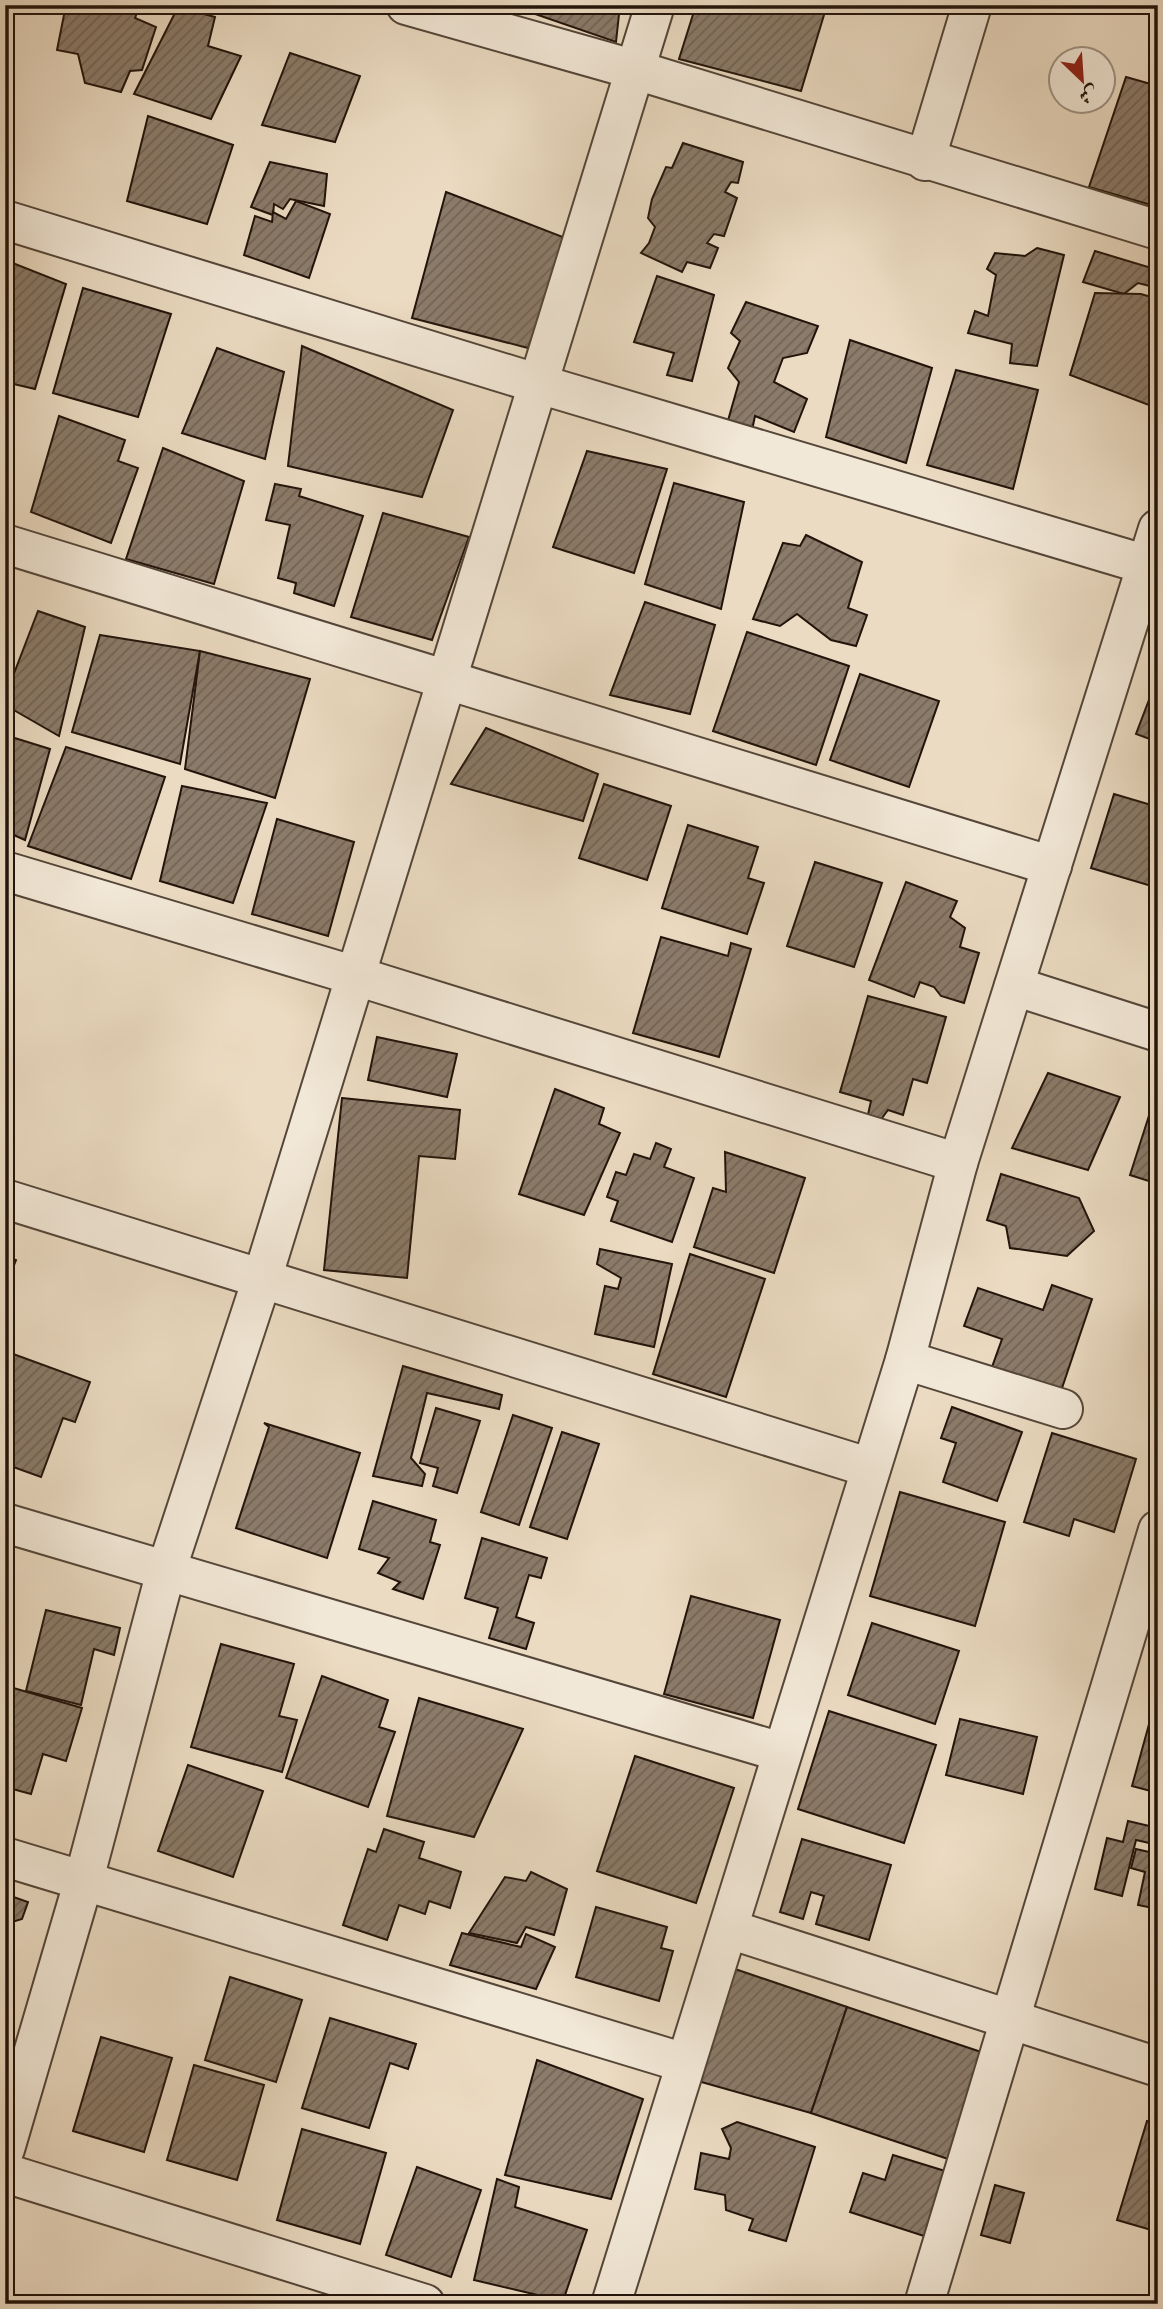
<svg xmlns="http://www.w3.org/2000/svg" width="1163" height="2309" viewBox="0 0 1163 2309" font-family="'Libre Bodoni',Amiri,serif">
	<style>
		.building { fill: url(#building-hatch); stroke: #22140b; stroke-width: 2 }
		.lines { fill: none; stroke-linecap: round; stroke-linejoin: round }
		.minor-casing { stroke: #544639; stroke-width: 42 }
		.minor { stroke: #f2e8d7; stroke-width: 38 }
	</style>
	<defs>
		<pattern id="building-hatch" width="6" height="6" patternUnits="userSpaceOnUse" patternTransform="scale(1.75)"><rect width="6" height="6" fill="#8b7b6a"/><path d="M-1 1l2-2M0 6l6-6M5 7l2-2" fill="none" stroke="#716455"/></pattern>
	</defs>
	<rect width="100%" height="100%" fill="#ebdbc2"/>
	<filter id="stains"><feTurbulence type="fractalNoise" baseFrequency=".00286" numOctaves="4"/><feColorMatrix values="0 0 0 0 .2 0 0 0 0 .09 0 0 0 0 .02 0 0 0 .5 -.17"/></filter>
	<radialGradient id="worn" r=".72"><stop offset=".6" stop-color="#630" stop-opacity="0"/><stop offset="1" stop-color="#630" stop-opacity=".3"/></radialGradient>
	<g class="building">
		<path d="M66,5H140L135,18L156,27L142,70L130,71L121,92L85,83L78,54L57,50Z"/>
		<path d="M620,5L616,42L512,6V5Z"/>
		<path d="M696,5H827L801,91L679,59Z"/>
		<path d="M178,7L215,17L208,46L241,56L211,119L134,94Z"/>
		<path d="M290,53L360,76L335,142L262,125Z"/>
		<path d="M1126,77L1158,86V207L1089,187Z"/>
		<path d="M148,116L233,145L207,224L127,201Z"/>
		<path d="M683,143L743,162L738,183L731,182L725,192L737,198L724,236L714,234L707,243L718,248L710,268L687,262L682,272L641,253L649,243L655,227L648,218L652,199L666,167L672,168Z"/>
		<path d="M270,162L327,174L324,206L290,199L283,209L274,204L273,215L251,207Z"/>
		<path d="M446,192L568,239L528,348L412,318Z"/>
		<path d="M296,201L330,214L309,278L244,255L255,216L272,222L273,212L286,219Z"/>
		<path d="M1037,248L1064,255L1037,366L1010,363L1012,344L968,333L975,311L988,316L996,275L987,269L995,253L1025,256Z"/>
		<path d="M1095,251L1158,270V288L1138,283L1124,294L1083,282Z"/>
		<path d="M5,260L66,284L35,389L5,382Z"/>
		<path d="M657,276L714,295L692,381L667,375L674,353L634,342Z"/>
		<path d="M83,288L171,314L138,417L53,393Z"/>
		<path d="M1095,293L1141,294L1158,299V391L1154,407L1070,375Z"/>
		<path d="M746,302L818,326L807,353L783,358L774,382L807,399L794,432L755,416L751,435L727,424L739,382L728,368L740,341L731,333Z"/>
		<path d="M850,340L932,368L906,463L826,437Z"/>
		<path d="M302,346L453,410L422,497L288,466Z"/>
		<path d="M217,348L284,372L265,459L182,433Z"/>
		<path d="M956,370L1038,390L1013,489L927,465Z"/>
		<path d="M59,416L125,440L118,461L138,468L111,543L31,512Z"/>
		<path d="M163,448L244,481L214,584L126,559Z"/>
		<path d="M587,451L667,469L634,573L553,547Z"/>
		<path d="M674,483L744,502L721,609L645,584Z"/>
		<path d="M275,484L301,489L299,496L363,516L334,606L294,593L296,583L278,578L290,525L266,520Z"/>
		<path d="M383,513L469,537L432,640L351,617Z"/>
		<path d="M806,535L862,562L848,608L867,615L856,646L831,640L797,614L780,626L753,619L783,543L800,546Z"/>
		<path d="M645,602L715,625L690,714L610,695Z"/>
		<path d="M38,611L85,627L59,736L5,705V697Z"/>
		<path d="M747,632L849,666L816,765L713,731Z"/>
		<path d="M100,635L200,651L180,764L72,732Z"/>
		<path d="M200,651L310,679L275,798L185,769Z"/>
		<path d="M860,674L939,701L909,787L830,760Z"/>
		<path d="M1158,690V742L1136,734L1152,692Z"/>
		<path d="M486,728L598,774L583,821L451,784Z"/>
		<path d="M5,735L50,749L25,840L5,831Z"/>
		<path d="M66,747L165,777L131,879L28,846Z"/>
		<path d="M604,784L671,806L647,880L579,858Z"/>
		<path d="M182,786L267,803L233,903L160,881Z"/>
		<path d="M1114,794L1158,807V888L1091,868Z"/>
		<path d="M277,819L354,842L328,936L252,914Z"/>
		<path d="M688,825L758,847L748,878L764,883L747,934L662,908Z"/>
		<path d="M815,862L882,883L854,967L787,946Z"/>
		<path d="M906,882L957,901L950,917L965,928L960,947L979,953L964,1003L941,996L934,987L920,982L914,997L869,980Z"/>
		<path d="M661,937L728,956L731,943L751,949L719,1057L633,1033Z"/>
		<path d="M868,996L946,1017L927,1083L913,1079L903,1115L888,1110L879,1122L867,1119L871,1101L840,1092Z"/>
		<path d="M377,1037L457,1054L447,1097L368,1080Z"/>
		<path d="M1048,1073L1120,1097L1088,1170L1012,1148Z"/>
		<path d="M555,1089L604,1108L599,1124L620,1133L584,1215L519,1194Z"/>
		<path d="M342,1098L460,1110L455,1159L419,1156L407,1278L324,1270Z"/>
		<path d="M1154,1100L1158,1101V1184L1130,1175Z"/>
		<path d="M656,1143L671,1149L664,1167L694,1178L672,1242L611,1221L618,1201L607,1197L616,1172L626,1175L634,1154L650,1159Z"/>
		<path d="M725,1152L805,1178L774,1273L694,1247L713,1188L726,1192Z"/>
		<path d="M1001,1174L1079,1198L1094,1231L1067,1256L1010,1248L1006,1226L987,1220Z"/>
		<path d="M600,1249L672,1264L654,1347L595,1334L605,1286L618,1289L621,1278L597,1264Z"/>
		<path d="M690,1254L765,1279L726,1397L653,1374Z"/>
		<path d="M5,1256L16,1260L5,1288Z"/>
		<path d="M1052,1285L1092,1299L1060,1394L991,1370L1002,1339L964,1326L978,1288L1043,1310Z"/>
		<path d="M5,1351L90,1382L75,1422L63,1418L41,1477L5,1464Z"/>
		<path d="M403,1366L502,1395L499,1409L427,1393L411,1458L425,1474L422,1486L373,1476Z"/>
		<path d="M952,1407L1022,1432L997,1501L943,1482L956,1443L941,1438Z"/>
		<path d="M436,1408L480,1421L457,1493L433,1486L438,1468L420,1463Z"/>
		<path d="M513,1415L552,1428L519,1525L481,1512Z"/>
		<path d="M264,1423L360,1453L327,1558L236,1528L269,1427Z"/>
		<path d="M562,1432L599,1444L567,1539L530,1527Z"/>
		<path d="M1052,1433L1136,1459L1114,1532L1074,1519L1069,1536L1024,1522Z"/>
		<path d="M900,1492L1005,1522L975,1626L870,1596Z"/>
		<path d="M373,1501L436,1520L430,1542L440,1545L423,1599L393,1589L400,1582L378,1573L389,1558L359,1549Z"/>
		<path d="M482,1538L547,1558L541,1578L529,1575L516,1617L534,1623L526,1649L489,1638L498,1608L465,1598Z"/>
		<path d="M5,1587L13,1589L5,1608Z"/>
		<path d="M691,1596L780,1620L753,1718L664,1694Z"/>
		<path d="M46,1610L120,1628L114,1655L94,1649L81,1705L26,1691Z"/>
		<path d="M872,1623L959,1651L935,1724L848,1695Z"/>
		<path d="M221,1644L294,1664L279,1716L297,1720L282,1772L191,1747Z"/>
		<path d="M322,1676L388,1700L379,1727L395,1732L368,1807L286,1778Z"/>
		<path d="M10,1687L82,1708L66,1761L43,1754L31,1794L5,1787V1705Z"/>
		<path d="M419,1698L523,1729L474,1837L387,1816Z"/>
		<path d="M829,1711L936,1745L904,1843L798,1809Z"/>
		<path d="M1151,1717L1158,1719V1793L1132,1786Z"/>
		<path d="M960,1719L1037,1737L1023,1794L946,1775Z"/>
		<path d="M635,1756L734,1788L696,1903L597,1871Z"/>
		<path d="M188,1765L263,1791L233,1877L158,1851Z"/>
		<path d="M1128,1821L1158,1828V1845L1136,1840L1122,1896L1095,1889L1107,1838L1123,1842Z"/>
		<path d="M384,1829L424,1842L419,1858L461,1872L450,1908L429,1901L425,1914L399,1905L387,1940L343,1925L368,1849L376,1852Z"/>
		<path d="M802,1839L891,1865L869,1940L816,1924L824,1896L811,1892L803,1919L780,1912Z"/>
		<path d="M1136,1849L1158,1854V1909L1138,1905L1145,1872L1131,1868Z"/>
		<path d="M531,1872L567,1889L554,1935L526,1927L517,1943L469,1933L505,1877L526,1881Z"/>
		<path d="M5,1894L28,1902L22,1919L12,1922L5,1920Z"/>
		<path d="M596,1907L667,1927L661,1948L673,1951L659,2001L576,1977Z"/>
		<path d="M462,1933L521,1947L526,1934L555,1947L536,1989L450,1965Z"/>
		<path d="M735,1969L847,2007L811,2113L698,2081Z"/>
		<path d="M230,1977L302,2000L276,2082L205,2060Z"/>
		<path d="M847,2007L987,2054L951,2160L811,2113Z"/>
		<path d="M330,2018L416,2044L408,2069L390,2063L369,2128L302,2108Z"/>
		<path d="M101,2037L172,2058L144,2152L73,2131Z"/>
		<path d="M537,2060L643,2099L611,2199L505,2175Z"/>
		<path d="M194,2065L264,2085L237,2180L167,2160Z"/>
		<path d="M1147,2121L1158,2124V2232L1117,2220Z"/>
		<path d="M737,2122L815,2147L786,2241L749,2230L753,2219L726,2210L725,2195L695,2189L701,2153L729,2159L731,2148L722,2129Z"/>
		<path d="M302,2129L386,2153L360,2244L277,2220Z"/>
		<path d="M893,2155L945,2171L924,2236L850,2212L863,2173L885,2180Z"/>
		<path d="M417,2167L481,2190L451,2277L386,2255Z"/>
		<path d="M497,2179L519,2187L515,2207L587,2230L563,2301L474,2280Z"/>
		<path d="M995,2185L1024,2193L1010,2243L981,2235Z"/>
	</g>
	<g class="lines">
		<g class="minor-casing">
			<g id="minor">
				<path d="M406,5L636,70L1158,230"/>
				<path d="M925,161L972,5"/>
				<path d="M5,220L539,384L1147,565"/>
				<path d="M5,544L1052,866"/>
				<path d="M5,871L356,976L958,1163"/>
				<path d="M1014,986L1158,1032"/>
				<path d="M5,1199L871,1468"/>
				<path d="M905,1360L1063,1409"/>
				<path d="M5,1523L781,1752"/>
				<path d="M5,1857L685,2063"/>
				<path d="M729,1929L1158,2067"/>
				<path d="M5,2149L83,1883L166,1571L262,1279L655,5"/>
				<path d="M5,2173L425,2304"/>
				<path d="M611,2304L905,1360L958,1163L1158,529"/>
				<path d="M924,2304L1158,1530"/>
			</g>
		</g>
		<use href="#minor" class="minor"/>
	</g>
	<rect width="1163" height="2309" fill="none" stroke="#ebdbc2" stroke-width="28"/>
	<rect x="7" y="7" width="1149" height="2295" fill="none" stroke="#22140b" stroke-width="3.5"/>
	<rect x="14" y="14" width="1135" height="2281" fill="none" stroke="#22140b" stroke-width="2"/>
	<g transform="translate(1082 80) rotate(155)"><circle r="33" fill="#f2e8d7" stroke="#9f9385" stroke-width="2"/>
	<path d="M0-5L12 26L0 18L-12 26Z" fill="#8f2418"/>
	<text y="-10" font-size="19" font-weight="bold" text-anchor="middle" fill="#22140b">ش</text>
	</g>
	<rect width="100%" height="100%" filter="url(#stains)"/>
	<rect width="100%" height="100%" fill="url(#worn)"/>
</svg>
